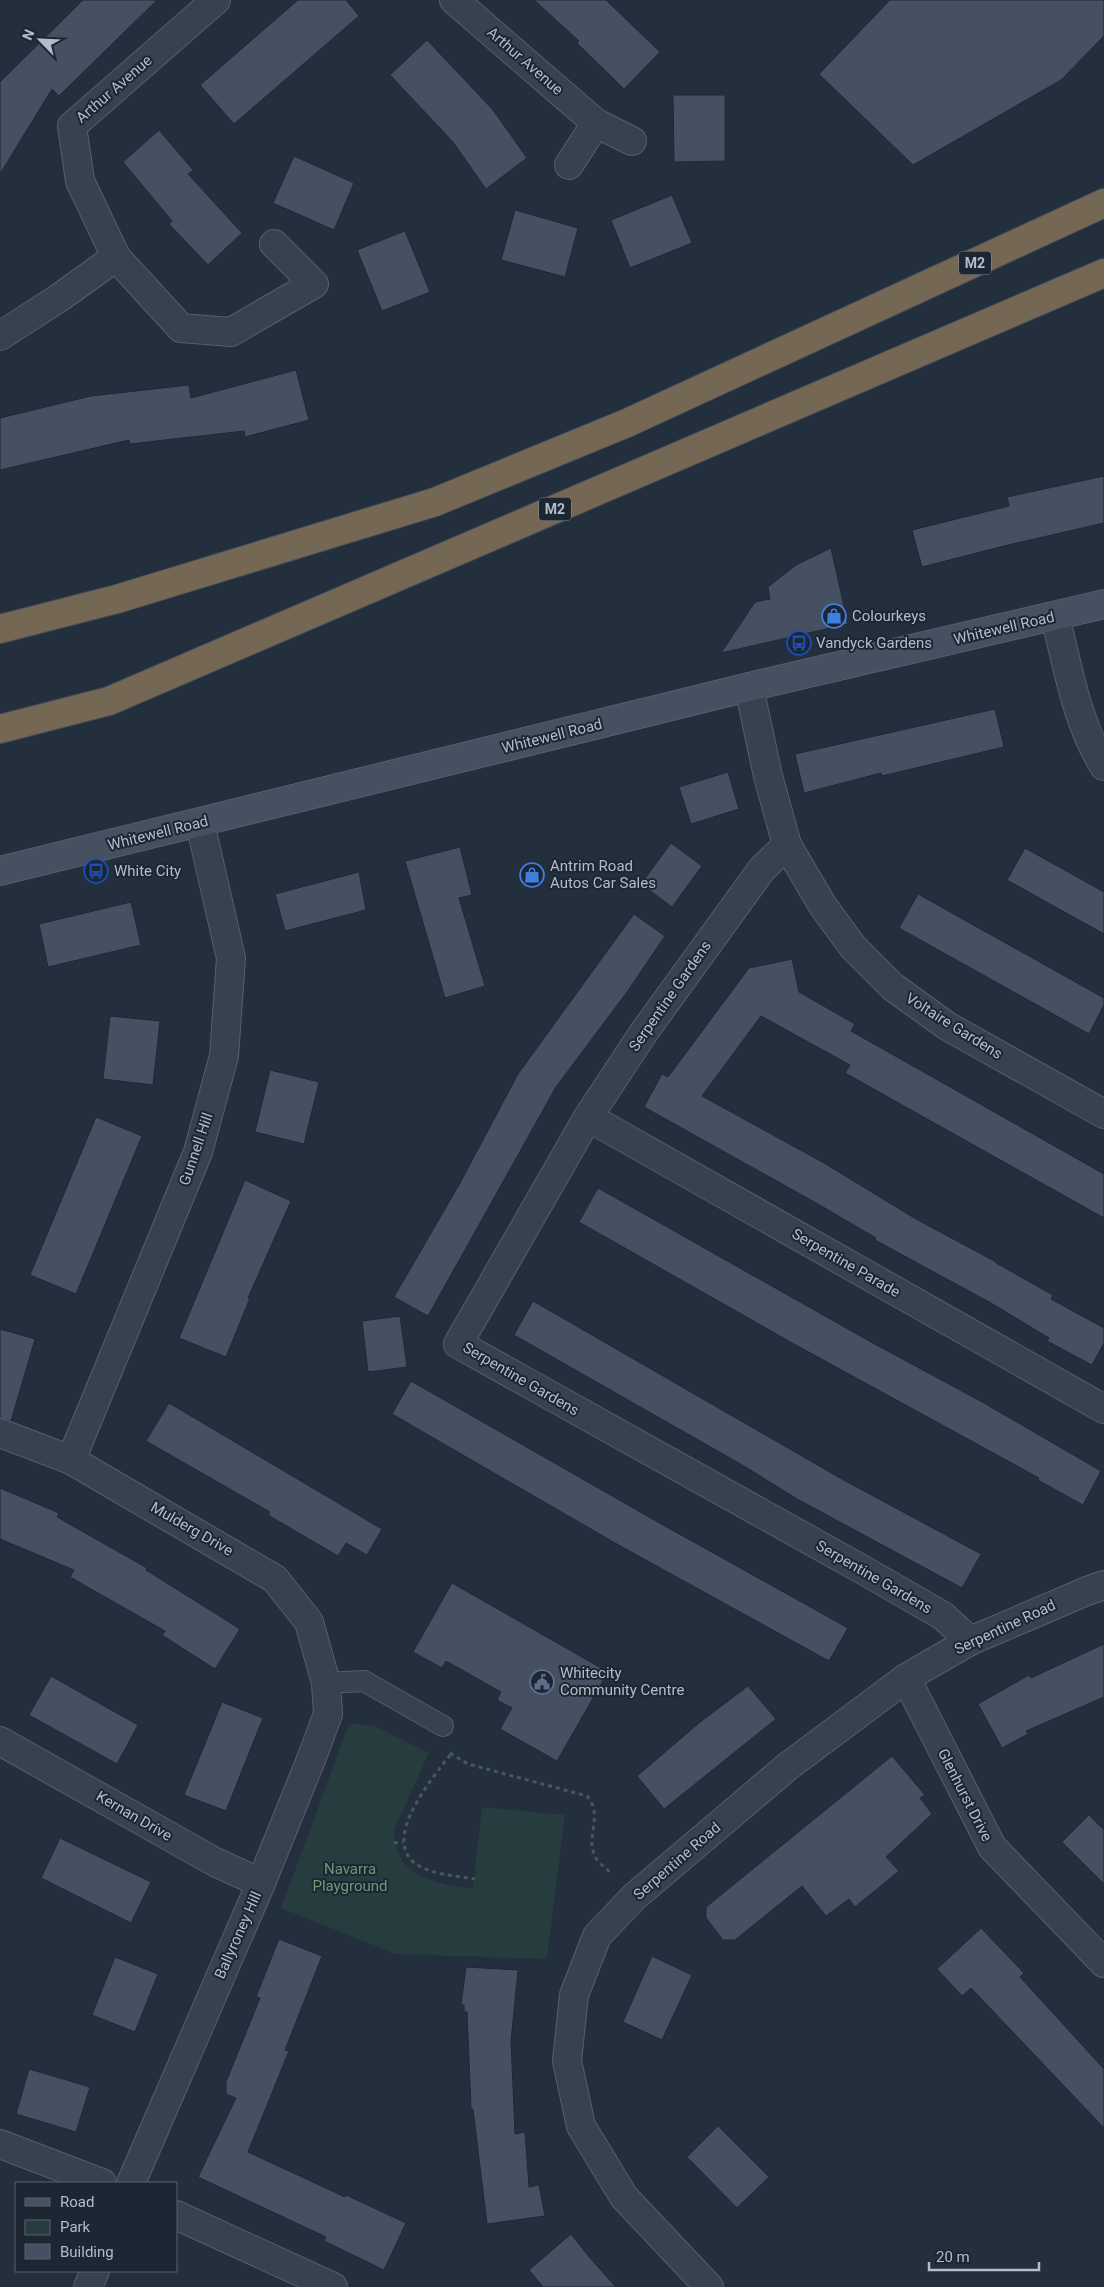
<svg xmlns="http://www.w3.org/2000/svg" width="1104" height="2287" viewBox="0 0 1104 2287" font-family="Roboto,sans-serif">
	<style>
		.green { fill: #263c3f }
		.building { fill: #455162; stroke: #1f2835 }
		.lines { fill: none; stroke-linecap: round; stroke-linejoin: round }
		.lane-casing { stroke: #565f6c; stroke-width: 22 }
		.street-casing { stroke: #565f6c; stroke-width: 30 }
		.secondary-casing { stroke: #565f6c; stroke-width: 30 }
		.highway-casing { stroke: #434c59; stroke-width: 30 }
		.path { stroke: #44595c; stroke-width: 3; stroke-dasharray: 4 4; stroke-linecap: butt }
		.lane { stroke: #38414e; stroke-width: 20 }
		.street { stroke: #38414e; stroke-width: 28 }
		.secondary { stroke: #465061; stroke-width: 28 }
		.highway { stroke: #746855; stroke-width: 28 }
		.labels { text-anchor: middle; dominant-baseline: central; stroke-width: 4; stroke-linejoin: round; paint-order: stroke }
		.shield { fill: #1d2633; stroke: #878f9c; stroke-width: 1 }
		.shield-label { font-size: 14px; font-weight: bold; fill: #b4bcc9 }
		.street-label { font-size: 15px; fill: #b4bcc9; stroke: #1d2633 }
		.poi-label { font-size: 15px; fill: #b4bcc9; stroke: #1d2633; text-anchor: start }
		.park-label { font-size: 15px; fill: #6b9a76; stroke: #1d2633 }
	</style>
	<rect width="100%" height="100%" fill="#242f3e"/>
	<path class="green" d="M349,1724L373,1725L429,1753L394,1830C393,1876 436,1884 473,1889L482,1807L565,1815L547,1959L396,1954L281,1908Z"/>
	<g class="building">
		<path d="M83,0H157L59,96L52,89L0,174V82Z"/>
		<path d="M298,0H346L359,16L234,124L200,85Z"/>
		<path d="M534,0H606L660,52L624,89L577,43L579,41Z"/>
		<path d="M890,0H1104V36L1061,80L913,165L819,74Z"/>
		<path d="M427,40L493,110L527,158L486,189L453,142L390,75Z"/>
		<path d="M673,95H725V161L674,162Z"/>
		<path d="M159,130L193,170L188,174L242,233L208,265L169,224L172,221L123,162Z"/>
		<path d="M294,156L354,183L334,230L273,203Z"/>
		<path d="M672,195L692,243L630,268L611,220Z"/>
		<path d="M515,210L578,228L565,277L501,260Z"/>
		<path d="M405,231L430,292L382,311L357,250Z"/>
		<path d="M296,370L309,420L245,437L244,431L130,444L129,440L0,470V418L91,396L189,385L191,398Z"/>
		<path d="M1104,476V523L1004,546L922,567L912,530L1009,506L1007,497Z"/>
		<path d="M831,548L848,624L721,653L755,602L770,599L768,587L796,565Z"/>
		<path d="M995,709L1004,747L882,776L881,773L804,793L795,754Z"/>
		<path d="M728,772L739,809L691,824L679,787Z"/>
		<path d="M671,843L702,866L672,907L641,884Z"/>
		<path d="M460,847L472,895L459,898L485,986L445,998L405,861Z"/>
		<path d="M1025,848L1104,892V934L1007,880Z"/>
		<path d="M359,872L366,910L285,931L275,894Z"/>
		<path d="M918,894L1104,998V1005L1089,1034L899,928Z"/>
		<path d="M131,902L141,945L48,967L39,924Z"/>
		<path d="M634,914L665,936L627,992L556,1087L428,1316L394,1297L460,1183L518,1074Z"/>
		<path d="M792,959L799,992L855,1024L851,1031L1104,1174V1218L845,1073L850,1065L761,1016L702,1096L824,1163L916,1219L996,1262V1263L1053,1295L1051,1299L1104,1328V1343L1092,1365L1047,1341L1049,1338L991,1303L875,1240L876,1238L818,1204L644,1107L662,1074L668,1077L749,968Z"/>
		<path d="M110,1016L160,1021L153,1085L103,1079Z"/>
		<path d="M270,1070L319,1082L304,1144L255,1132Z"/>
		<path d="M96,1117L142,1136L76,1294L30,1275Z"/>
		<path d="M245,1180L291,1201L248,1298H250L226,1357L179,1338Z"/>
		<path d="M598,1188L871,1342L984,1403L1101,1471L1083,1505L1038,1480L1039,1478L794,1344L579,1222Z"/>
		<path d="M533,1301L840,1478L981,1554L962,1588L799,1500L744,1466L514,1335Z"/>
		<path d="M400,1316L407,1367L368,1372L362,1321Z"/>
		<path d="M0,1329L35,1339L11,1421L0,1418Z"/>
		<path d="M411,1381L656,1521L848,1628L829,1661L615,1543L392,1414Z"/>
		<path d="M169,1403L382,1529L367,1555L346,1543L338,1556L268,1515L270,1512L146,1441Z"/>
		<path d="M0,1488L59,1513L57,1517L147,1568L146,1570L240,1629L215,1669L162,1635L165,1631L70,1577L74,1570L0,1539Z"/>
		<path d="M452,1583L608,1672L557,1761L500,1729L512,1708L497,1700L501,1692L446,1661L442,1668L413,1652Z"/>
		<path d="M1104,1644V1697L1026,1731L1028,1734L1002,1748L978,1704L1029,1675L1031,1678Z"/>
		<path d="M51,1676L138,1725L117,1764L29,1715Z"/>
		<path d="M748,1686L776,1719L664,1809L637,1776L699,1723Z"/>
		<path d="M222,1702L263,1718L226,1811L184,1795Z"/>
		<path d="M892,1756L925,1795L920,1798L932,1814L886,1857L899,1871L855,1907L849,1899L826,1916L802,1886L735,1940H723L706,1918V1907Z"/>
		<path d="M1089,1815L1104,1830V1884L1062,1842Z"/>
		<path d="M60,1838L151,1882L131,1923L41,1878Z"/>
		<path d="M981,1928L1024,1973L1020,1977L1104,2069V2128L971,1988L962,1996L937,1969Z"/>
		<path d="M279,1939L322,1956L285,2050L289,2051L248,2152L345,2197L346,2195L406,2223L384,2270L324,2241L326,2237L198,2177L236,2098L226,2094V2082L260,1998L256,1997Z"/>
		<path d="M652,1956L692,1975L662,2040L623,2022Z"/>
		<path d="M115,1957L158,1974L135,2032L92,2015Z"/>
		<path d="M466,1967L518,1970L511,2041L515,2134L525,2132L529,2187L539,2185L545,2216L487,2224L473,2109H471L467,2012H464V2005H461Z"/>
		<path d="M29,2069L90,2087L76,2132L16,2114Z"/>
		<path d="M718,2126L769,2177L737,2208L687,2157Z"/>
		<path d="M571,2234L590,2258L616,2287H543L529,2270Z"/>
	</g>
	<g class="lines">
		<g class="lane-casing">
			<path id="lane" d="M326,1683L364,1681L443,1726"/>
		</g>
		<g class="street-casing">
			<g id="street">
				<path d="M216,0L72,126L80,181L116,257L181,328L231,332L314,284L274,244"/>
				<path d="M454,0L596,123L632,141"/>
				<path d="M569,165L596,123"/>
				<path d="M0,336L59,298L116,257"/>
				<path d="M1055,616C1068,667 1076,721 1104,766"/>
				<path d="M749,687L768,776L787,845L823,906L853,947L893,987L947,1026L1104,1114"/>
				<path d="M787,845L762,869L644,1032L588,1117L458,1344L865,1571L943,1616L970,1641"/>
				<path d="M588,1117L1104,1409"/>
				<path d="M0,1433L71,1460L275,1579L309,1622L326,1683L328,1714L312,1757L261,1883L131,2183"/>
				<path d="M71,1460L198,1152L224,1056L231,958L200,823"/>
				<path d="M906,1678L992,1847L1104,1963"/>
				<path d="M0,1741L215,1862L261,1883"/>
				<path d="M0,2144L102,2183"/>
				<path d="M176,2215L333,2287"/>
				<path d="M88,2287L95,2271"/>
				<path d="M709,2287L624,2197L581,2126L567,2061L574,1995L597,1936L634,1897L787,1767L906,1678L970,1641L1087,1591L1104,1585"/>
			</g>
		</g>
		<g class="secondary-casing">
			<path id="secondary" d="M0,871L749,687L1104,604"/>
		</g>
		<g class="highway-casing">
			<g id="highway">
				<path d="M0,629L117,599L435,502L627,423L1104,203"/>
				<path d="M0,729L109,701L1104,273"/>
			</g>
		</g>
		<g class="path">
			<path d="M450,1753L468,1764L587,1796C604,1816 585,1836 595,1856C597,1862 606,1868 611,1873"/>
			<path d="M450,1755C432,1779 376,1844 421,1867C437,1875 457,1876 475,1879"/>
			<path d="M394,1843L403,1842"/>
		</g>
		<use href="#lane" class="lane"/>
		<use href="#street" class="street"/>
		<use href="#secondary" class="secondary"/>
		<use href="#highway" class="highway"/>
	</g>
	<defs>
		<g id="shop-ring" transform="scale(1.25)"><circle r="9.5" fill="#1d2633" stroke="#3f7fe0" stroke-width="1.5"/><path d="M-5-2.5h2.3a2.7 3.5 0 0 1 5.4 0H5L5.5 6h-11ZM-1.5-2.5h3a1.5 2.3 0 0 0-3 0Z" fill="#3f7fe0"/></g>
		<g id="bus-ring" transform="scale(1.25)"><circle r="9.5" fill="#1d2633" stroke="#1a4fb4" stroke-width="1.5"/><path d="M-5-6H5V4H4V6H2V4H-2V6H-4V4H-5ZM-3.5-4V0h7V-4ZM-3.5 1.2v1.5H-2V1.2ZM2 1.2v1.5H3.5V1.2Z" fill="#1a4fb4"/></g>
		<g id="civic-ring" transform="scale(1.25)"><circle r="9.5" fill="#1d2633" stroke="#5c6f8a" stroke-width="1.5"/><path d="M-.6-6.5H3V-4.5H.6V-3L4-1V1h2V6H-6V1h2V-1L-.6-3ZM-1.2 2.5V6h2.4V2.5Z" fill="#5c6f8a"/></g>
	</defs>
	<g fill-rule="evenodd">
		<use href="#shop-ring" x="834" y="616"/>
		<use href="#bus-ring" x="799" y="643"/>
		<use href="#bus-ring" x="96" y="871"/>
		<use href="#shop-ring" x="532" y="875"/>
		<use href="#civic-ring" x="542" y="1682"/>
	</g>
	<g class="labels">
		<g class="shield">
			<rect x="959" y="251.5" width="32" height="23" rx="4"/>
			<rect x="539" y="497.5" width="32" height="23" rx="4"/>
		</g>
		<g class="shield-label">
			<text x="975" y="263">M2</text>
			<text x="555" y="509">M2</text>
		</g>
		<g class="street-label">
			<text transform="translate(525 61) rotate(41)">Arthur Avenue</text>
			<text transform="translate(114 89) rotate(-41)">Arthur Avenue</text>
			<text transform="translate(1004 628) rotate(-13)">Whitewell Road</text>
			<text transform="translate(552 736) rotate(-14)">Whitewell Road</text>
			<text transform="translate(158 833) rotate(-14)">Whitewell Road</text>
			<text transform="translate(670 996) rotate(-55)">Serpentine Gardens</text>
			<text transform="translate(954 1026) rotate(32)">Voltaire Gardens</text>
			<text transform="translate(196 1149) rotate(-71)">Gunnell Hill</text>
			<text transform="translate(846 1263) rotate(30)">Serpentine Parade</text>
			<text transform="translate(521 1379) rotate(30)">Serpentine Gardens</text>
			<text transform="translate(192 1529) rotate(30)">Mulderg Drive</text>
			<text transform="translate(874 1577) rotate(30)">Serpentine Gardens</text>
			<text transform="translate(1005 1627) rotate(-25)">Serpentine Road</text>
			<text transform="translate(965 1795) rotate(63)">Glenhurst Drive</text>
			<text transform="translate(134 1816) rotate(30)">Kernan Drive</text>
			<text transform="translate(677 1861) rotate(-41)">Serpentine Road</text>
			<text transform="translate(238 1935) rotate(-66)">Ballyroney Hill</text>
		</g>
		<g class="poi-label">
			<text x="852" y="616">Colourkeys</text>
			<text x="816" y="643">Vandyck Gardens</text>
			<text x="550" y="866">Antrim Road<tspan x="550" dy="17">Autos Car Sales</tspan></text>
			<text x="114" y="871">White City</text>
			<text x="560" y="1673">Whitecity<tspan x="560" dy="17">Community Centre</tspan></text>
		</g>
		<g class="park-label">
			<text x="350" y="1869">Navarra<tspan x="350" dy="17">Playground</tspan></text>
		</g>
	</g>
	<rect x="15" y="2182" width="162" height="90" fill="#1d2633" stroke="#59626f"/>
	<rect x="25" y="2198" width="25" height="8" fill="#465061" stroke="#59626f"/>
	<text x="60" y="2207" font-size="15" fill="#b4bcc9">Road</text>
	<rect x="25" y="2220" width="25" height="15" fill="#263c3f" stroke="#59626f"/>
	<text x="60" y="2232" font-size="15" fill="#b4bcc9">Park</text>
	<rect x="25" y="2244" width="25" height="15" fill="#455162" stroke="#59626f"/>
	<text x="60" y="2257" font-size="15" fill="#b4bcc9">Building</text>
	<g transform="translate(40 40) rotate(294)" stroke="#1d2633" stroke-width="4" paint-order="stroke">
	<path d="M0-4L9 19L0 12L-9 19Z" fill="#b4bcc9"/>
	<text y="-8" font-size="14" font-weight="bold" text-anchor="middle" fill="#b4bcc9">N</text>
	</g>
	<path d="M929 2262v8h110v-8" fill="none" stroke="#b4bcc9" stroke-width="2.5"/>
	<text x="936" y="2262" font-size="15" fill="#b4bcc9" stroke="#1d2633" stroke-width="4" paint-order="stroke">20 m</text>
</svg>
